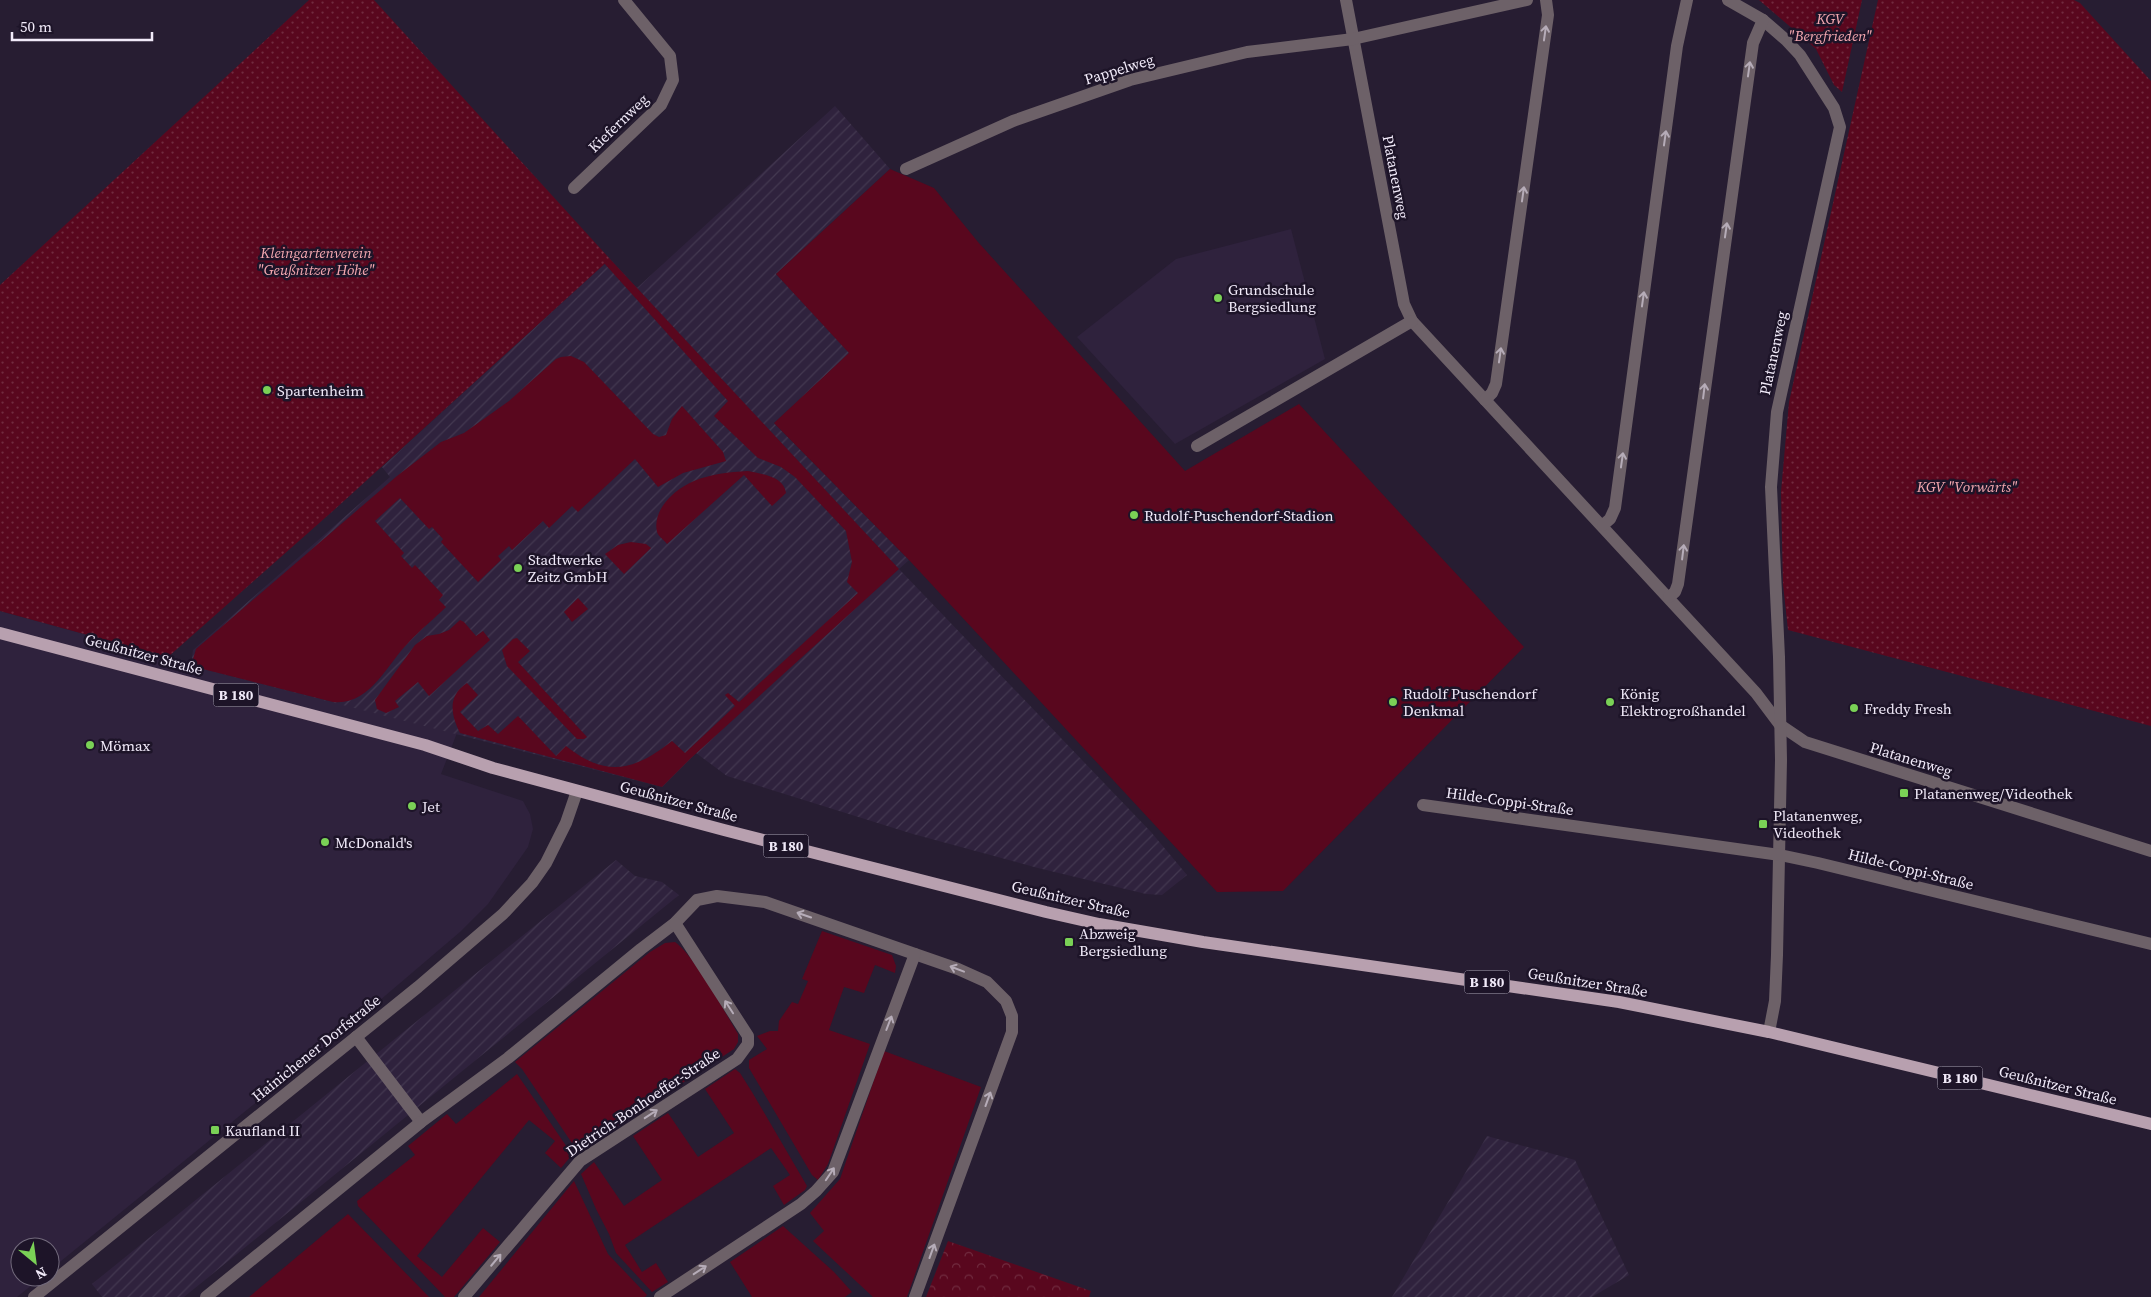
<svg xmlns="http://www.w3.org/2000/svg" width="2151" height="1297" viewBox="0 0 2151 1297" font-family="'Source Serif 4',serif">
	<style>
		.built { fill: #2f223d }
		.industrial { fill: url(#industrial-furrows) }
		.grass { fill: #59071e }
		.forest { fill: url(#forest-crowns) }
		.garden { fill: url(#garden-dots) }
		.lines { fill: none; stroke-linecap: round; stroke-linejoin: round }
		.minor { stroke: #6d6168; stroke-width: 12 }
		.primary { stroke: #b8a0af; stroke-width: 12 }
		.oneway { stroke: #b6acb8 }
		.poi-dot { fill: #7ad156; stroke: #1d1428; stroke-width: 2 }
		.labels { text-anchor: middle; dominant-baseline: central; stroke-width: 5; stroke-linejoin: round; paint-order: stroke }
		.shield { fill: #1d1428; stroke: #b1aaba; stroke-width: 1 }
		.shield-label { font-size: 14px; font-weight: bold; fill: #f1eaf9 }
		.park-label { font-size: 15px; font-style: italic; fill: #f5a8b0; stroke: #1d1428 }
		.street-label { font-size: 15px; fill: #f1eaf9; stroke: #1d1428 }
		.poi-label { font-size: 15px; fill: #f1eaf9; stroke: #1d1428; text-anchor: start }
	</style>
	<defs>
		<pattern id="industrial-furrows" width="10" height="10" patternUnits="userSpaceOnUse" patternTransform="scale(1.25)"><rect width="10" height="10" fill="#2f223d"/><path d="M-1 1l2-2M0 10L10 0M9 11l2-2" fill="none" stroke="#433850"/></pattern>
		<pattern id="forest-crowns" width="20" height="18" patternUnits="userSpaceOnUse" patternTransform="scale(1.25)"><rect width="20" height="18" fill="#59071e"/><path d="M2 6a3 3 0 1 1 6 0M12 15a3 3 0 1 1 6 0" fill="none" stroke="#712b3f"/></pattern>
		<pattern id="garden-dots" width="8" height="8" patternUnits="userSpaceOnUse" patternTransform="scale(1.25)"><rect width="8" height="8" fill="#59071e"/><path d="M2 2h.1M6 6h.1" fill="none" stroke="#712b3f" stroke-width="1.8" stroke-linecap="round"/></pattern>
	</defs>
	<rect width="100%" height="100%" fill="#271d32"/>
	<g class="built">
		<path d="M1291,229L1325,359L1175,444L1077,337L1176,259Z"/>
		<path d="M0,611L168,657L191,666L457,733L441,774L523,801L530,814L533,829L528,847L488,904L460,932L345,1030L50,1270V1247H20V1277H42L17,1297H0Z"/>
	</g>
	<g class="industrial">
		<path d="M835,106L890,169L776,274L850,353L774,423L909,560L899,569L1151,832L1187,875L1162,895L1146,894L1038,868L913,834L727,776L696,753L662,787L191,666L193,650L390,477L382,467L610,259L637,288Z"/>
		<path d="M616,860L635,876L662,882L679,895L184,1297H102L92,1284Z"/>
		<path d="M1487,1136L1575,1160L1629,1275L1592,1297H1392Z"/>
	</g>
	<g class="grass">
		<path d="M890,169L934,188L978,242L1185,471L1299,404L1524,647L1283,891L1217,892L909,560L774,423L849,353L776,274Z"/>
		<path d="M610,259L899,569L690,759L662,787L460,733C451,715 447,696 467,683L478,695L460,712L478,731L488,725L498,734L518,716L556,756L566,746C606,778 634,771 672,741L685,753L735,706L725,695L728,693L739,702L858,593L847,582L852,562L846,531L795,477L781,467L758,458L714,416L728,401L604,263Z"/>
		<path d="M571,356L584,362L653,434L659,437L666,435L672,419L682,406L723,452L726,461L683,473L658,487L635,459L578,512L572,506L549,528L543,521L512,550L509,546L498,556L501,560L478,582L441,542L443,539L432,527L429,529L400,498L375,521L404,553L401,556L412,568L415,565L443,595L439,600L446,607C434,619 420,630 409,642C387,664 370,706 333,702L191,666L196,649L397,476L441,442L464,433L509,401L556,359L561,357Z"/>
		<path d="M748,471C761,474 784,476 786,493L772,506L744,475L667,544C664,540 658,536 657,532C652,509 675,489 694,481C711,474 729,472 748,471Z"/>
		<path d="M631,542L646,544L651,548L624,574L605,554L618,545Z"/>
		<path d="M578,598L588,609L572,622L564,612Z"/>
		<path d="M460,620L464,622L476,636L483,631L490,640L429,696L418,682L395,701L399,707L386,713L377,709L375,700L415,645L427,636L439,634L449,630Z"/>
		<path d="M517,638L530,651L518,662L587,737L584,739H577L507,666L502,650L513,639Z"/>
		<path d="M822,931L892,955L896,966L895,973L875,965L864,993L844,987L829,1030L870,1044L828,1164L818,1180L812,1175L749,1068V1060L767,1049L757,1036L770,1031H778L779,1021L792,1002L798,1004L808,981L802,979Z"/>
		<path d="M675,942C693,954 725,1012 738,1034V1042L734,1049L578,1152L522,1069L515,1062L650,952L665,943Z"/>
		<path d="M884,1051L981,1087L907,1297H873L813,1241L824,1231L810,1213L840,1179Z"/>
		<path d="M735,1069L740,1073L752,1092L807,1186L805,1190L784,1205L773,1186L790,1175L771,1148L625,1245L642,1272L656,1263L668,1282L652,1292L616,1253L609,1234L596,1209L581,1174L594,1162L624,1206L662,1180L633,1136L668,1113L698,1157L734,1133L705,1089Z"/>
		<path d="M517,1074L571,1153V1156L561,1168L545,1153L555,1141L529,1120L417,1256L442,1277L483,1228L500,1242L454,1297H445L358,1206L357,1201L415,1155L408,1146L447,1114L456,1124Z"/>
		<path d="M574,1181L608,1254L647,1295L645,1297H479Z"/>
		<path d="M348,1214L429,1297H249Z"/>
		<path d="M783,1226L834,1272L852,1292L845,1297H752L730,1262Z"/>
	</g>
	<path class="forest" d="M948,1241L1091,1291L1089,1297H926Z"/>
	<g class="garden">
		<path d="M309,0H374L610,259L334,510L168,657L0,611V285Z"/>
		<path d="M1759,0H1862L1842,92L1834,85L1816,49Z"/>
		<path d="M1878,0H2074L2080,3L2151,81V726L1788,630L1783,584L1781,492L1789,402Z"/>
	</g>
	<g class="lines">
		<g class="minor">
			<path d="M1346,0L1404,304L1412,321L1756,693L1780,725L1805,742L2151,851"/>
			<path d="M1728,0L1763,20L1786,40L1800,55L1834,108L1840,127L1777,412L1771,487L1779,657L1781,760L1777,955L1775,1001L1769,1032"/>
			<path d="M906,169L1013,121L1130,80L1247,52L1353,39L1527,0"/>
			<path d="M574,188L661,105L673,80L670,56L624,0"/>
			<path d="M1485,400L1492,393L1496,384L1548,15L1546,0"/>
			<path d="M1197,446L1412,321"/>
			<path d="M1603,525L1610,519L1615,508L1677,46L1687,0"/>
			<path d="M1669,597L1675,592L1678,584L1753,43L1763,20"/>
			<path d="M1423,805L1780,855L1818,863L2151,944"/>
			<path d="M356,1037L421,1122"/>
			<path d="M34,1297L418,987L503,914L532,883L546,863L566,823L577,791"/>
			<path d="M206,1297L421,1122L508,1058L641,949L675,923L697,900L717,896L765,902L958,969L987,982L1006,1001L1012,1016V1032L915,1297"/>
			<path d="M464,1297L580,1161L737,1059L748,1044V1036L675,923"/>
			<path d="M660,1297L801,1204L816,1191L833,1172L915,954"/>
		</g>
		<path class="primary" d="M0,633L425,745L493,768L724,830L1046,912L1099,924L1203,942L1619,1002L1769,1032L2151,1124"/>
	</g>
	<defs><path id="oneway-shaft" d="M-6 0H5M1.5-3L5.5 0L1.5 3" fill="none" stroke-width="1.6" stroke-linecap="round" stroke-linejoin="round" transform="scale(1.25)"/></defs>
	<g class="oneway">
		<use href="#oneway-shaft" transform="translate(1545 33) rotate(-82)"/>
		<use href="#oneway-shaft" transform="translate(1749 69) rotate(-82)"/>
		<use href="#oneway-shaft" transform="translate(1665 138) rotate(-82)"/>
		<use href="#oneway-shaft" transform="translate(1523 194) rotate(-82)"/>
		<use href="#oneway-shaft" transform="translate(1726 230) rotate(-82)"/>
		<use href="#oneway-shaft" transform="translate(1643 299) rotate(-82)"/>
		<use href="#oneway-shaft" transform="translate(1500 355) rotate(-82)"/>
		<use href="#oneway-shaft" transform="translate(1704 391) rotate(-83)"/>
		<use href="#oneway-shaft" transform="translate(1622 460) rotate(-82)"/>
		<use href="#oneway-shaft" transform="translate(1683 552) rotate(-83)"/>
		<use href="#oneway-shaft" transform="translate(804 915) rotate(-161)"/>
		<use href="#oneway-shaft" transform="translate(957 969) rotate(-159)"/>
		<use href="#oneway-shaft" transform="translate(729 1007) rotate(-123)"/>
		<use href="#oneway-shaft" transform="translate(889 1023) rotate(-69)"/>
		<use href="#oneway-shaft" transform="translate(988 1099) rotate(-70)"/>
		<use href="#oneway-shaft" transform="translate(651 1114) rotate(-33)"/>
		<use href="#oneway-shaft" transform="translate(830 1174) rotate(-56)"/>
		<use href="#oneway-shaft" transform="translate(932 1251) rotate(-70)"/>
		<use href="#oneway-shaft" transform="translate(496 1260) rotate(-50)"/>
		<use href="#oneway-shaft" transform="translate(700 1270) rotate(-33)"/>
	</g>
	<g class="poi-dot">
		<circle cx="1218" cy="298" r="5"/>
		<circle cx="267" cy="390" r="5"/>
		<circle cx="1134" cy="515" r="5"/>
		<circle cx="518" cy="568" r="5"/>
		<circle cx="1393" cy="702" r="5"/>
		<circle cx="1610" cy="702" r="5"/>
		<circle cx="1854" cy="708" r="5"/>
		<circle cx="90" cy="745" r="5"/>
		<rect x="1899" y="788" width="10" height="10" rx="2.5"/>
		<circle cx="412" cy="806" r="5"/>
		<rect x="1758" y="819" width="10" height="10" rx="2.5"/>
		<circle cx="325" cy="842" r="5"/>
		<rect x="1064" y="937" width="10" height="10" rx="2.5"/>
		<rect x="210" y="1125" width="10" height="10" rx="2.5"/>
	</g>
	<g class="labels">
		<g class="shield">
			<rect x="213.5" y="683.5" width="45" height="23" rx="4"/>
			<rect x="763.5" y="834.5" width="45" height="23" rx="4"/>
			<rect x="1464.5" y="970.5" width="45" height="23" rx="4"/>
			<rect x="1937.5" y="1066.5" width="45" height="23" rx="4"/>
		</g>
		<g class="shield-label">
			<text x="236" y="695">B 180</text>
			<text x="786" y="846">B 180</text>
			<text x="1487" y="982">B 180</text>
			<text x="1960" y="1078">B 180</text>
		</g>
		<g class="park-label">
			<text x="1830" y="18">KGV<tspan x="1830" dy="17">"Bergfrieden"</tspan></text>
			<text x="316" y="252">Kleingartenverein<tspan x="316" dy="17">"Geußnitzer Höhe"</tspan></text>
			<text x="1967" y="486">KGV "Vorwärts"</text>
		</g>
		<g class="street-label">
			<text transform="translate(1119 69) rotate(-17)">Pappelweg</text>
			<text transform="translate(618 123) rotate(-44)">Kiefernweg</text>
			<text transform="translate(1396 177) rotate(79)">Platanenweg</text>
			<text transform="translate(1773 353) rotate(-78)">Platanenweg</text>
			<text transform="translate(144 654) rotate(15)">Geußnitzer Straße</text>
			<text transform="translate(1911 759) rotate(17)">Platanenweg</text>
			<text transform="translate(679 801) rotate(15)">Geußnitzer Straße</text>
			<text transform="translate(1510 801) rotate(8)">Hilde-Coppi-Straße</text>
			<text transform="translate(1911 869) rotate(14)">Hilde-Coppi-Straße</text>
			<text transform="translate(1071 899) rotate(13)">Geußnitzer Straße</text>
			<text transform="translate(1588 982) rotate(9)">Geußnitzer Straße</text>
			<text transform="translate(316 1048) rotate(-39)">Hainichener Dorfstraße</text>
			<text transform="translate(2058 1085) rotate(14)">Geußnitzer Straße</text>
			<text transform="translate(643 1102) rotate(-34)">Dietrich-Bonhoeffer-Straße</text>
		</g>
		<g class="poi-label">
			<text x="1228" y="289">Grundschule<tspan x="1228" dy="17">Bergsiedlung</tspan></text>
			<text x="277" y="390">Spartenheim</text>
			<text x="1144" y="515">Rudolf-Puschendorf-Stadion</text>
			<text x="528" y="559">Stadtwerke<tspan x="528" dy="17">Zeitz GmbH</tspan></text>
			<text x="1403" y="693">Rudolf Puschendorf<tspan x="1403" dy="17">Denkmal</tspan></text>
			<text x="1620" y="693">König<tspan x="1620" dy="17">Elektrogroßhandel</tspan></text>
			<text x="1864" y="708">Freddy Fresh</text>
			<text x="100" y="745">Mömax</text>
			<text x="1914" y="793">Platanenweg/Videothek</text>
			<text x="422" y="806">Jet</text>
			<text x="1773" y="815">Platanenweg,<tspan x="1773" dy="17">Videothek</tspan></text>
			<text x="335" y="842">McDonald's</text>
			<text x="1079" y="933">Abzweig<tspan x="1079" dy="17">Bergsiedlung</tspan></text>
			<text x="225" y="1130">Kaufland II</text>
		</g>
	</g>
	<g transform="translate(35 1262) rotate(151)"><circle r="24" fill="#1d1428" stroke="#726a7c"/>
	<path d="M0-4L9 19L0 12L-9 19Z" fill="#7ad156"/>
	<text y="-8" font-size="14" font-weight="bold" text-anchor="middle" fill="#f1eaf9">N</text>
	</g>
	<path d="M12 32v8h140v-8" fill="none" stroke="#f1eaf9" stroke-width="2.5"/>
	<text x="20" y="32" font-size="15" fill="#f1eaf9" stroke="#1d1428" stroke-width="4" paint-order="stroke">50 m</text>
</svg>
